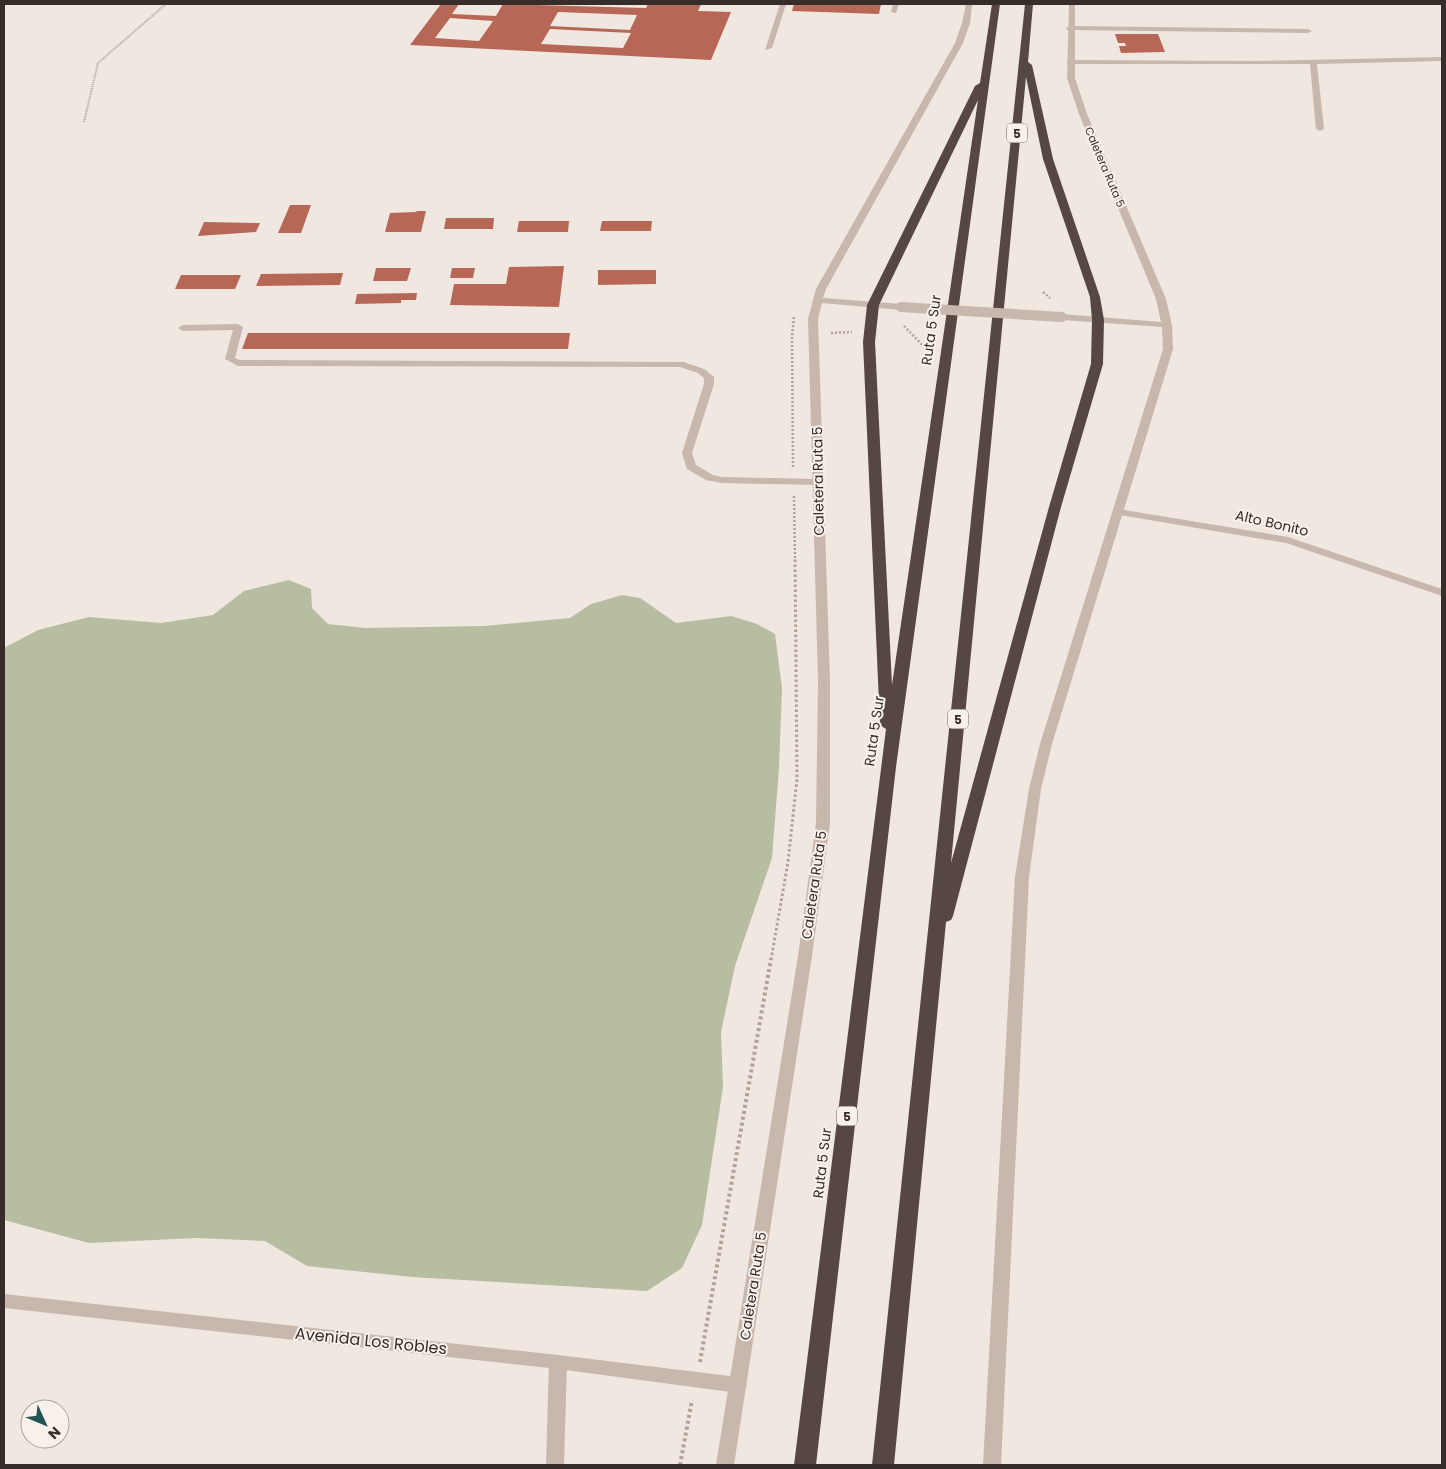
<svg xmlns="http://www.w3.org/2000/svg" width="1446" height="1469" viewBox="0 0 1446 1469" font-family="Poppins,sans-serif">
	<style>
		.green { fill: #b6bda1 }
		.building { fill: #b76756; fill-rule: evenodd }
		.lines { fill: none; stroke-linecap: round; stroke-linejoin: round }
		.path-far3 { stroke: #b2a197; stroke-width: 2; stroke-dasharray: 1 1; stroke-linecap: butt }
		.path-far2 { stroke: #b2a197; stroke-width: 2.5; stroke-dasharray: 2 2; stroke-linecap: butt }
		.path-far1 { stroke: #b2a197; stroke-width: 3; stroke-dasharray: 2.5 2.5; stroke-linecap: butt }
		.path { stroke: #b2a197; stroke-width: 4; stroke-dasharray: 3 3; stroke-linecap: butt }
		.service { fill: #c7b7ad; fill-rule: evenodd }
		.minor { fill: #c7b7ad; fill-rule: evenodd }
		.tertiary { fill: #c7b7ad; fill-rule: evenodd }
		.motorway { fill: #564743; fill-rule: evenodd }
		.tertiary-bridge { stroke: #c7b7ad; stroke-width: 10 }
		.labels { text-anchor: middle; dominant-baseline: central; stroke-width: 4; stroke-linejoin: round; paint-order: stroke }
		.far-street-label { font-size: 11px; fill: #362d2a; stroke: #f8f1eb }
		.shield { fill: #f8f1eb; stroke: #706864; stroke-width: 1 }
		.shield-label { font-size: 12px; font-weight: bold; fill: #362d2a }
		.street-label { font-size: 14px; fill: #362d2a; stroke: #f8f1eb }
		.near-street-label { font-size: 16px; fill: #362d2a; stroke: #f8f1eb }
	</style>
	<rect width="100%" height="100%" fill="#f0e7e0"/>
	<path class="green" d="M289,580L311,589L312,608L328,624L365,628L484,626L570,618L591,604L622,595L640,598L676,623L731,616L757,624L775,634L782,688L779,768L772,858L735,966L721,1032L723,1087L702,1225L682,1268L647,1291L412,1277L307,1266L265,1241L197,1238L89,1243L4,1220V648L38,630L89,617L161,623L213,615L244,591Z"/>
	<g class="building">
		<path d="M441,4H459L452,14L496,16L503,4L646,8L648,4H701L698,11L731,12L711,60L410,45ZM558,12L637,15L630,30L550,26ZM450,18L493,21L479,41L435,38ZM550,29L631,33L623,48L541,44Z"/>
		<path d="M794,4H881L879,14L792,11Z"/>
		<path d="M1115,34H1158L1165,52L1121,53L1119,46H1126L1125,43H1118Z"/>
		<path d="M290,205H311L301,233H278Z"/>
		<path d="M417,211H426L421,232H385L390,213L416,212Z"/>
		<path d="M446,218H494L493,229H444Z"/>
		<path d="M519,221H569L568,232H517Z"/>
		<path d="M602,221H652L651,231H600Z"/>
		<path d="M204,222L260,223L256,232L198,236Z"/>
		<path d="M564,266L559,307L450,305L454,284H506L509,267Z"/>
		<path d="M376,268H411L407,281H373Z"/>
		<path d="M452,268H475L473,278H450Z"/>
		<path d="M598,270H656V284L598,285Z"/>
		<path d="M343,273L340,285L256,286L261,274Z"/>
		<path d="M181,275H241L235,289H175Z"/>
		<path d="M417,293L416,300H401V303L355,304L357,294Z"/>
		<path d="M248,333H570L568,349H242Z"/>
	</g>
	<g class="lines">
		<path class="path-far3" d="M84,122L98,63L166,4"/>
		<g class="path-far2">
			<path d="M1043,292L1050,298"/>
			<path d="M904,326L929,352"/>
			<path d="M831,333L852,332"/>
			<path d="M793,467L792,336L794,316"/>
			<path d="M794,496L795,560"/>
		</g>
		<path class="path-far1" d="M771,960L788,862L797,779L795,559"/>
		<g class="path">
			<path d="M700,1362L771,959"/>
			<path d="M680,1465L692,1400"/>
		</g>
		<g class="service">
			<path d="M780,4H786L772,48L765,50Z"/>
			<path d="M893,4H899L896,13L891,12Z"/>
			<path d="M1070,26L1308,29L1312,31L1308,33L1067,30L1066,28Z"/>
			<path d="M238,324L243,327L235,358L240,360L684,362L704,369L714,377V384L692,453L696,465L713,475L722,477L818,479L823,482L818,485L722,483L706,480L687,469L682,453L704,384V378L698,373L680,367L238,366L225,359L233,330L183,331L178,328L183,325Z"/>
			<path d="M558,1355L564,1357L567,1362L564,1465H546L549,1362L552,1357Z"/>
		</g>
		<g class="minor">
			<path d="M1442,57V61L1317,64L1324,129L1320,131L1316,129L1310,64H1070L1066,62L1070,60L1255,61Z"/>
			<path d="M1118,509L1288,537L1442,589V596L1286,543L1114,514L1113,512L1114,510Z"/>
			<path d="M4,1294L558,1355L738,1377L744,1380L747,1385L744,1390L738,1393L558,1369L4,1308Z"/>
		</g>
		<g class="tertiary">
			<path d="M966,4H972L970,23L963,43L826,289L823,298L901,304L906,307L901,310L822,303L818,319L830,680V823L812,956L734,1465H716L798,956L816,823L818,680L808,319L816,289L955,43L962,23Z"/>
			<path d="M1069,4H1075V78L1087,114L1166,299L1172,325L1173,349L1052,744L1041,789L1029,877L1001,1465H983L1015,877L1029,789L1040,744L1163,349L1162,327L1062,320L1057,317L1062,314L1161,322L1156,299L1079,114L1067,78Z"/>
		</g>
		<g class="motorway">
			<path d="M992,4H1000L896,767L816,1465H794L886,729L880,725L863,342L867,305L975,86L980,83ZM978,100L892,685L875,342L879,305Z"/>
			<path d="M1025,4H1033L1028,62L1032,65L1053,159L1100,297L1104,320L1103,364L1061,507L953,916L951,920L946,922L894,1465H872ZM1026,77L1043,159L1090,297L1092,320L1091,364L1049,507L951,863Z"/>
		</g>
		<path class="tertiary-bridge" d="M901,307L1062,317"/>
	</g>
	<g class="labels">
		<g class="far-street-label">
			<text transform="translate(1105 167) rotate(67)">Caletera Ruta 5</text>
		</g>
		<g class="shield">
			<rect x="1007" y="123.5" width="20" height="19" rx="4"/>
			<rect x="948" y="709.5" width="20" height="19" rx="4"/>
			<rect x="837" y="1106.5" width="20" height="19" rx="4"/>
		</g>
		<g class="shield-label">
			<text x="1017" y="133">5</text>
			<text x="958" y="719">5</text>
			<text x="847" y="1116">5</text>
		</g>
		<g class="street-label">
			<text transform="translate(931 330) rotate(-82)">Ruta 5 Sur</text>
			<text transform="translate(818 481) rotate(-91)">Caletera Ruta 5</text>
			<text transform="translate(1272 523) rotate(13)">Alto Bonito</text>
			<text transform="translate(874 731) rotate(-82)">Ruta 5 Sur</text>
			<text transform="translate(814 885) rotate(-82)">Caletera Ruta 5</text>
			<text transform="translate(822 1163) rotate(-83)">Ruta 5 Sur</text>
			<text transform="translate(753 1286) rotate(-81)">Caletera Ruta 5</text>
		</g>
		<g class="near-street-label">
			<text transform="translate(371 1341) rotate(6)">Avenida Los Robles</text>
		</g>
	</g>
	<rect width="1446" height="1469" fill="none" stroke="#362d2a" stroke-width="10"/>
	<g transform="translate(45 1424) rotate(134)"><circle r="24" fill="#f8f1eb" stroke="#aaa39e"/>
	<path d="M0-4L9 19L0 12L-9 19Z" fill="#255353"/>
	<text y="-8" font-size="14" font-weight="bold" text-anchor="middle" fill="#362d2a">N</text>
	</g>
</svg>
